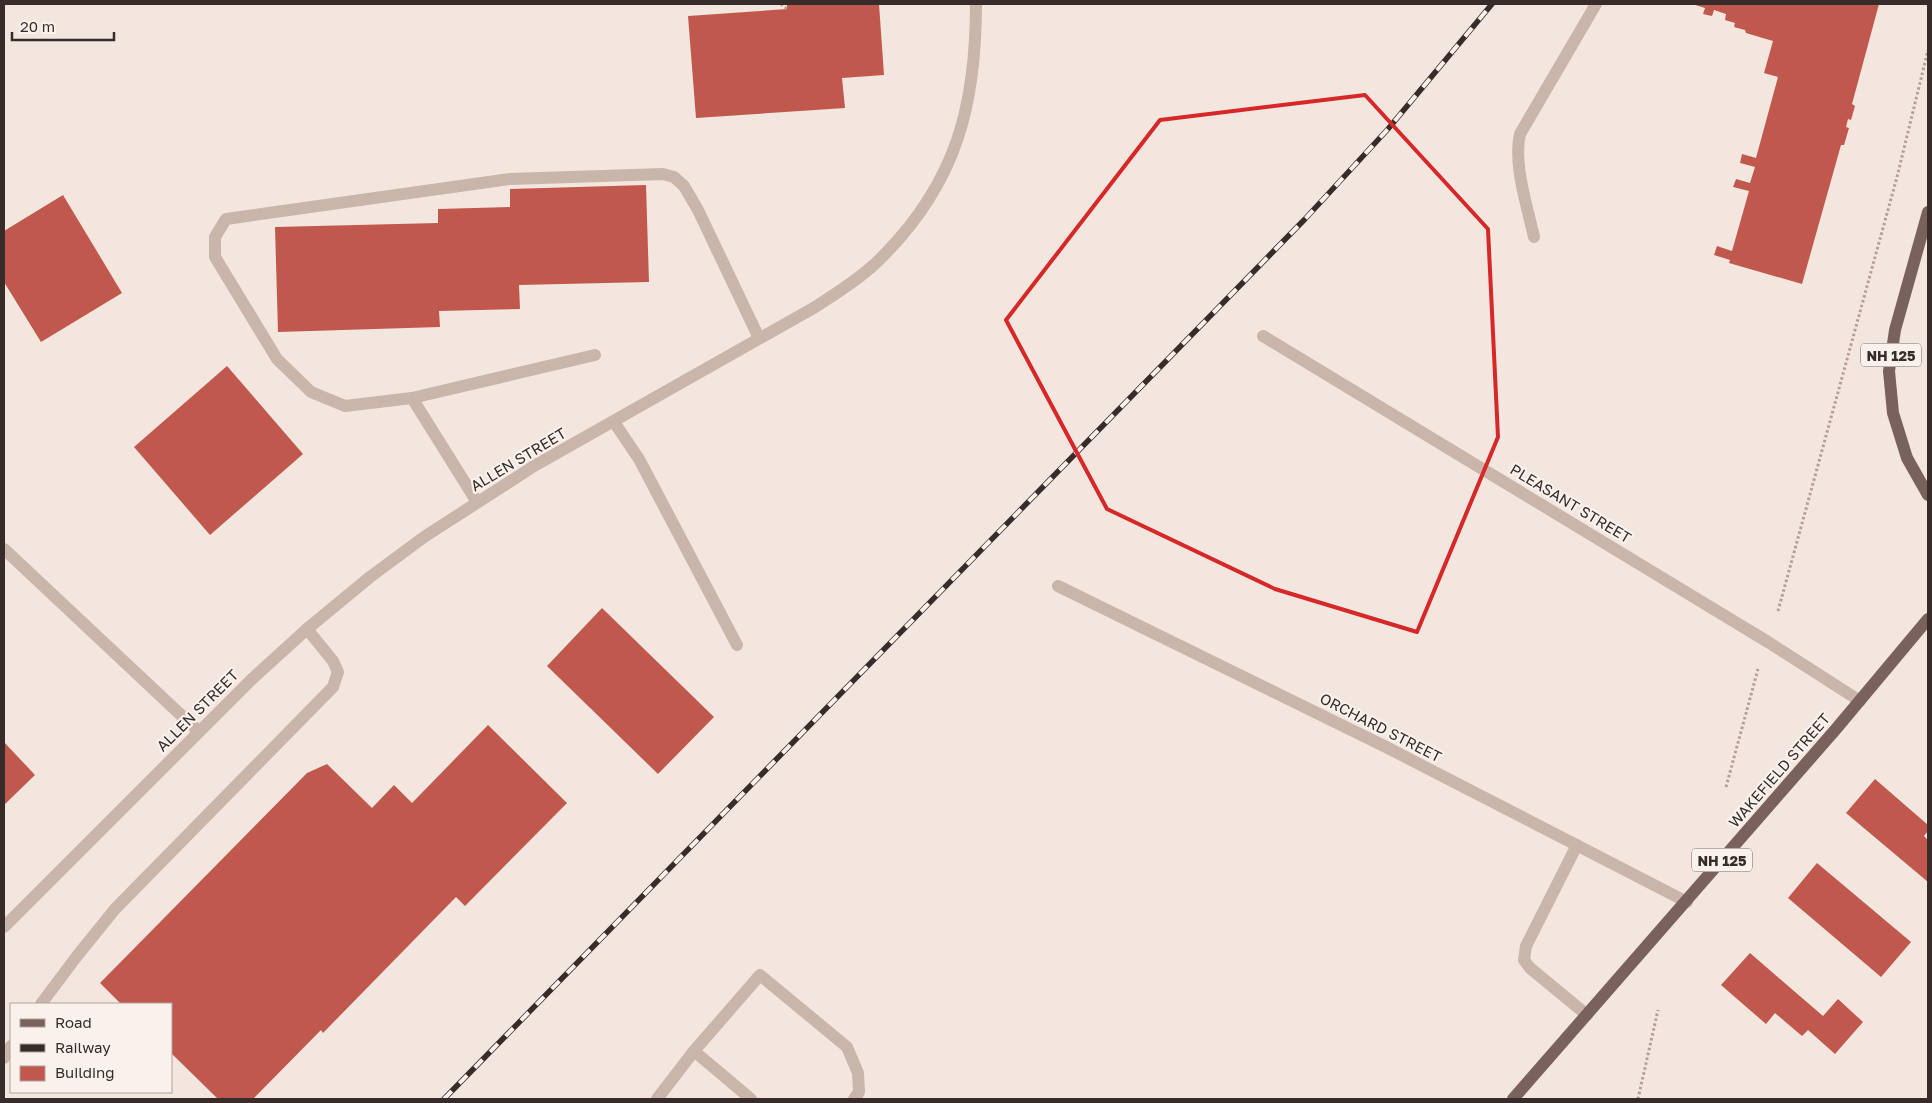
<svg xmlns="http://www.w3.org/2000/svg" width="1932" height="1103" viewBox="0 0 1932 1103" font-family="'Golos Text',sans-serif">
	<style>
		.building { fill: #c1584e }
		.lines { fill: none; stroke-linecap: round; stroke-linejoin: round }
		.path { stroke: #b69e96; stroke-width: 3; stroke-dasharray: 2.5 2.5; stroke-linecap: butt }
		.service { stroke: #cab5ab; stroke-width: 12 }
		.minor { stroke: #cab5ab; stroke-width: 12 }
		.primary { stroke: #79615c; stroke-width: 12 }
		.rail-casing { stroke: #382c2a; stroke-width: 5.5 }
		.rail { stroke: #faf1ec; stroke-width: 4; stroke-dasharray: 11; stroke-linecap: butt }
		.marked { fill: none; stroke: #d62828; stroke-width: 4; stroke-linejoin: round }
		.labels { text-anchor: middle; dominant-baseline: central; stroke-width: 4.5; stroke-linejoin: round; paint-order: stroke }
		.shield { fill: #faf1ec; stroke: #726764; stroke-width: 1 }
		.shield-label { font-size: 14px; font-weight: bold; fill: #382c2a }
		.street-label { font-size: 15px; fill: #382c2a; stroke: #faf1ec }
	</style>
	<rect width="100%" height="100%" fill="#f2e6df"/>
	<g class="building">
		<path d="M787,4H879L884,75L842,78L845,108L696,118L688,16L787,9Z"/>
		<path d="M1692,4H1879L1852,104L1855,106L1851,120L1848,119L1846,127L1849,128L1844,145H1841L1802,284L1729,263L1730,260L1714,255L1717,246L1732,251L1749,191L1733,187L1736,179L1750,183L1755,167L1740,163L1742,154L1756,158L1778,77L1764,73L1773,41L1746,33L1745,30L1734,27L1735,23L1725,20L1726,14L1714,10L1712,16L1703,14L1705,8Z"/>
		<path d="M646,185L649,282L519,285L520,309L439,311L440,327L278,332L275,227L438,223V209L510,207V189Z"/>
		<path d="M63,195L122,293L41,342L4,282V231Z"/>
		<path d="M227,366L303,454L210,535L134,447Z"/>
		<path d="M602,608L714,717L658,774L547,666Z"/>
		<path d="M488,725L567,803L465,906L456,897L323,1033L321,1030L253,1099H218L171,1053V1004H121L100,983L307,773L327,764L372,808L394,785L412,803Z"/>
		<path d="M4,742L35,775L4,805Z"/>
		<path d="M1875,779L1928,825V831L1924,836L1928,840V882L1846,813Z"/>
		<path d="M1817,863L1911,942L1881,977L1788,898Z"/>
		<path d="M1750,953L1823,1016L1838,999L1863,1022L1835,1054L1808,1030L1802,1036L1775,1013L1766,1024L1721,985Z"/>
	</g>
	<g class="lines">
		<g class="path">
			<path d="M781,4L787,9"/>
			<path d="M1778,611L1897,177L1928,50"/>
			<path d="M1726,787L1758,669"/>
			<path d="M1638,1099L1658,1010"/>
		</g>
		<g class="service">
			<path d="M1534,237C1527,205 1513,164 1520,134L1596,4"/>
			<path d="M412,398L595,355"/>
			<path d="M614,422L639,459L737,645"/>
			<path d="M477,502L412,398L345,406L311,392L277,359L215,257V237L226,219L510,179L663,174L674,177L684,186L698,210L759,338"/>
			<path d="M4,549L198,731"/>
			<path d="M1577,845L1526,946L1524,960L1530,968L1587,1015"/>
			<path d="M41,1004L77,956L115,909L333,687L338,672L333,661L307,629"/>
			<path d="M694,1051L751,1099"/>
			<path d="M4,1058L11,1046"/>
			<path d="M657,1099L694,1051L760,975L847,1047L858,1073L859,1092L854,1099"/>
		</g>
		<g class="minor">
			<path d="M1263,336L1768,642L1860,701"/>
			<path d="M1058,586L1384,746L1687,902"/>
			<path d="M4,927L252,679L307,629L370,577L424,537L534,466L817,306C841,290 865,275 884,255C957,181 976,104 976,4"/>
		</g>
		<g class="primary">
			<path d="M1928,212L1895,330L1889,371L1893,413L1907,458L1928,495"/>
			<path d="M1513,1099L1836,729L1928,619"/>
		</g>
		<g class="rail-casing">
			<path id="rail" d="M444,1099L1305,219L1388,129L1492,4"/>
		</g>
		<use href="#rail" class="rail"/>
	</g>
	<path class="marked" d="M1365,95L1488,229L1498,437L1417,632L1275,589L1107,509L1006,320L1160,120Z"/>
	<g class="labels">
		<g class="shield">
			<rect x="1861" y="343.5" width="60" height="23" rx="4"/>
			<rect x="1692" y="848.5" width="60" height="23" rx="4"/>
		</g>
		<g class="shield-label">
			<text x="1891" y="355">NH 125</text>
			<text x="1722" y="860">NH 125</text>
		</g>
		<g class="street-label">
			<text transform="translate(518 459) rotate(-31)">ALLEN STREET</text>
			<text transform="translate(1571 503) rotate(31)">PLEASANT STREET</text>
			<text transform="translate(197 710) rotate(-45)">ALLEN STREET</text>
			<text transform="translate(1381 727) rotate(27)">ORCHARD STREET</text>
			<text transform="translate(1779 770) rotate(-49)">WAKEFIELD STREET</text>
		</g>
	</g>
	<rect width="1932" height="1103" fill="none" stroke="#382c2a" stroke-width="10"/>
	<rect x="10" y="1003" width="162" height="90" fill="#faf1ec" stroke="#aca29e"/>
	<rect x="20" y="1019" width="25" height="8" fill="#79615c" stroke="#aca29e"/>
	<text x="55" y="1028" font-size="15" fill="#382c2a">Road</text>
	<rect x="20" y="1044" width="25" height="8" fill="#382c2a" stroke="#aca29e"/>
	<text x="55" y="1053" font-size="15" fill="#382c2a">Railway</text>
	<rect x="20" y="1066" width="25" height="15" fill="#c1584e" stroke="#aca29e"/>
	<text x="55" y="1078" font-size="15" fill="#382c2a">Building</text>
	<path d="M12 32v8h102v-8" fill="none" stroke="#382c2a" stroke-width="2.5"/>
	<text x="20" y="32" font-size="15" fill="#382c2a" stroke="#faf1ec" stroke-width="4" paint-order="stroke">20 m</text>
</svg>
